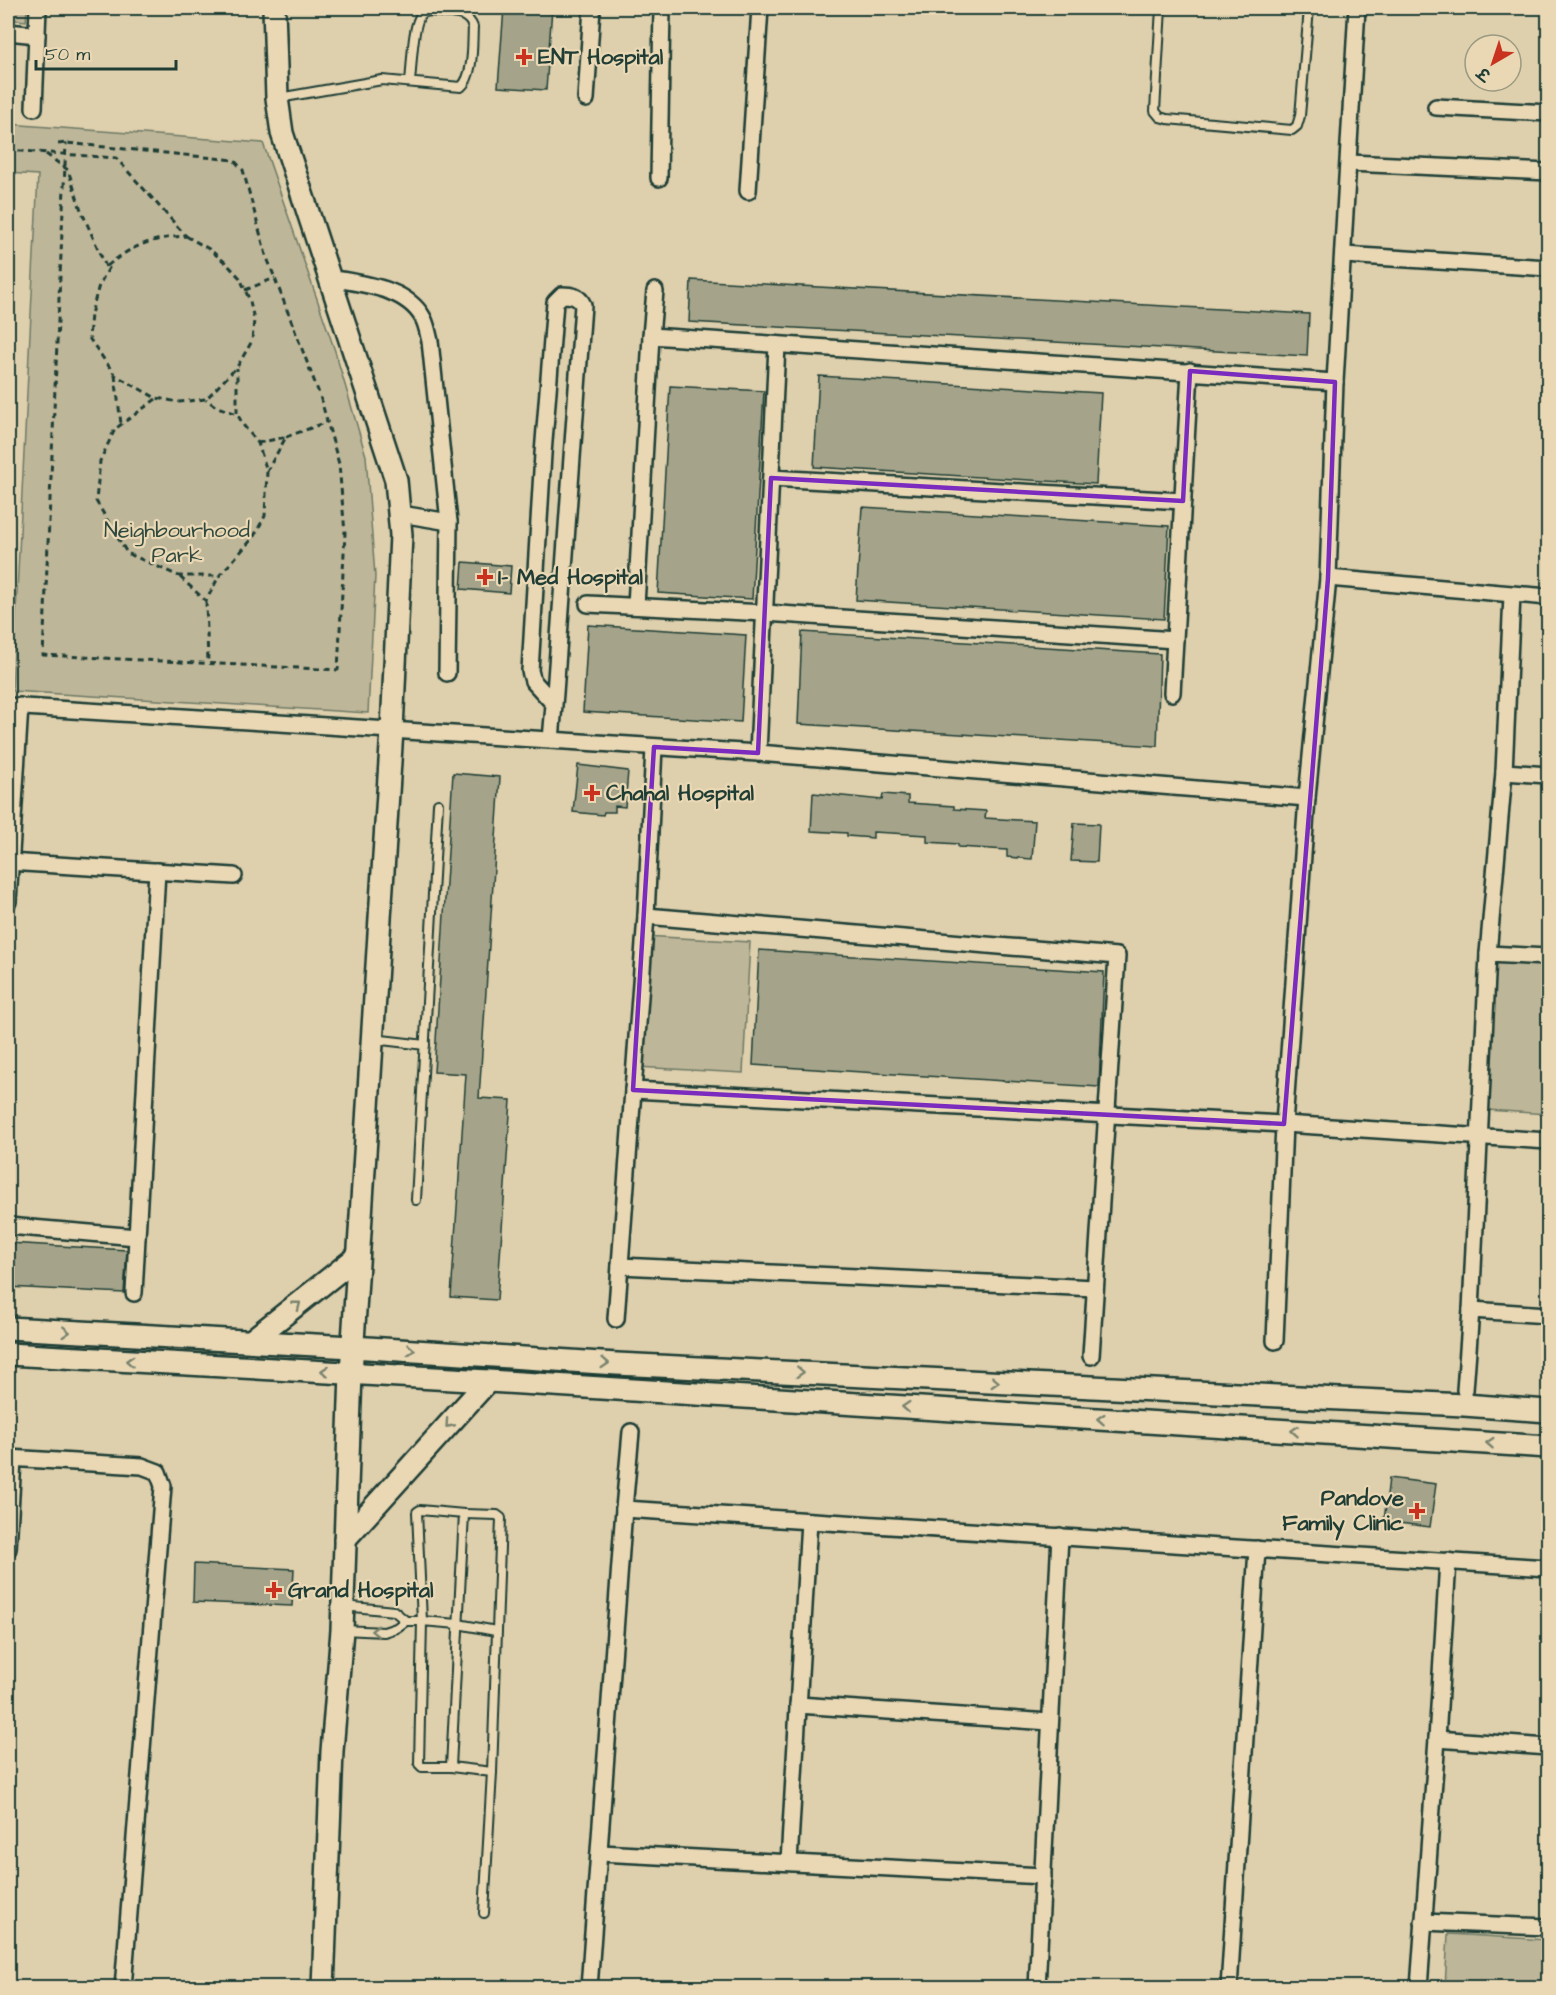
<svg xmlns="http://www.w3.org/2000/svg" width="1556" height="1995" viewBox="0 0 1556 1995" font-family="'Architects Daughter','Playpen Sans Deva',sans-serif">
	<style>
		.green { fill: #beb699; stroke: #6e7a66; stroke-width: 1.5 }
		.building { fill: #a5a48a; stroke: #1f3d34; stroke-width: 1.5 }
		.lines { fill: none; stroke-linecap: round; stroke-linejoin: round }
		.lane-casing { stroke: #1f3d34; stroke-width: 12 }
		.street-casing { stroke: #1f3d34; stroke-width: 20 }
		.secondary-casing { stroke: #1f3d34; stroke-width: 26 }
		.path { stroke: #1f3d34; stroke-width: 3; stroke-dasharray: 6 4.5; stroke-linecap: butt }
		.lane { stroke: #ead8b5; stroke-width: 8 }
		.street { stroke: #ead8b5; stroke-width: 15 }
		.secondary { stroke: #ead8b5; stroke-width: 21 }
		.oneway { stroke: #7a836e }
		.marked { fill: none; stroke: #7b2cbf; stroke-width: 4.5; stroke-linejoin: round }
		.poi-dot { fill: #c8321e; stroke: #ead8b5; stroke-width: 2 }
		.labels { text-anchor: middle; dominant-baseline: central; stroke-width: 4.5; stroke-linejoin: round; paint-order: stroke }
		.poi-label { font-size: 22px; font-weight: bold; fill: #1f3d34; stroke: #ead8b5; text-anchor: start }
		.park-label { font-size: 22px; fill: #2f493e; stroke: #ead8b5 }
	</style>
	<rect width="100%" height="100%" fill="#decfad"/>
	<filter id="ink" filterUnits="userSpaceOnUse"><feTurbulence type="fractalNoise" baseFrequency=".0167" numOctaves="2"/><feDisplacementMap in="SourceGraphic" scale="12" xChannelSelector="R" yChannelSelector="G"/><feConvolveMatrix kernelMatrix="1 2 1 2 8 2 1 2 1" color-interpolation-filters="sRGB"/></filter>
	<g filter="url(#ink)">
		<g class="green">
			<path d="M8,8H27L26,21L8,19Z"/>
			<path d="M8,124L263,143L335,351L366,456L375,576L368,713L12,691L38,175L8,173Z"/>
			<path d="M644,936L750,942L743,1073L637,1067Z"/>
			<path d="M1496,959L1548,962V1114L1487,1110Z"/>
			<path d="M1448,1934L1548,1940V1987H1445Z"/>
		</g>
		<g class="building">
			<path d="M504,8H552L546,90L498,87Z"/>
			<path d="M691,280L1309,314L1307,356L689,322Z"/>
			<path d="M819,376L1101,393L1096,484L814,467Z"/>
			<path d="M670,386L764,391L752,599L658,593Z"/>
			<path d="M862,507L1169,526L1164,619L856,600Z"/>
			<path d="M463,562L511,566L509,593L461,589Z"/>
			<path d="M588,625L746,635L741,722L583,712Z"/>
			<path d="M802,632L1160,654L1157,746L798,724Z"/>
			<path d="M578,765L628,771L625,807L615,806V812H604L603,815L573,812Z"/>
			<path d="M453,773L500,777L479,1098L511,1100L497,1300L451,1297L466,1074L434,1072Z"/>
			<path d="M813,793L882,800L883,794L908,796V803L954,806V809L986,811L985,818L1035,821L1032,859L1007,857V850L958,847V844L927,842V835L873,832V838L847,836V833L811,831Z"/>
			<path d="M1074,823L1099,824L1097,862L1071,861Z"/>
			<path d="M759,950L1104,972L1099,1087L753,1065Z"/>
			<path d="M8,1243L127,1250L124,1293L8,1287Z"/>
			<path d="M1389,1478L1436,1484L1430,1527L1384,1521Z"/>
			<path d="M194,1564L294,1569L292,1606L193,1602Z"/>
		</g>
		<g class="lines">
			<g class="lane-casing">
				<g id="lane">
					<path d="M1161,8L1155,111L1160,117L1167,119L1292,130L1297,126L1300,116L1309,8"/>
					<path d="M279,98L382,80L461,87C474,76 472,43 473,27C469,17 462,14 451,13C443,13 430,9 423,13C412,20 412,68 410,81"/>
					<path d="M373,1039L425,1045"/>
					<path d="M416,1200L438,804"/>
					<path d="M464,1514L497,1515L501,1518L492,1772L484,1913"/>
					<path d="M343,1606L394,1611L406,1621"/>
					<path d="M343,1630L384,1632L396,1628L406,1621H422L417,1512L420,1510L464,1514L451,1767"/>
					<path d="M492,1772L451,1767H422L419,1764L422,1621L458,1624L496,1631"/>
				</g>
			</g>
			<g class="street-casing">
				<g id="street">
					<path d="M8,32L37,35"/>
					<path d="M586,99L592,8"/>
					<path d="M1436,107L1548,113"/>
					<path d="M34,108L38,8"/>
					<path d="M1349,163L1548,172"/>
					<path d="M659,178L662,8"/>
					<path d="M748,191L760,8"/>
					<path d="M1344,255L1548,268"/>
					<path d="M330,278C361,284 406,287 423,318C427,325 428,334 430,341L449,522L447,673"/>
					<path d="M651,336L1335,382"/>
					<path d="M771,478L1183,501"/>
					<path d="M401,514L449,522"/>
					<path d="M1328,578L1548,597"/>
					<path d="M588,604L765,613L1175,640"/>
					<path d="M636,606L651,336L655,291"/>
					<path d="M1172,693L1190,371"/>
					<path d="M8,706L758,753L1307,798"/>
					<path d="M551,740L555,693L583,305C579,296 571,295 562,295L555,302L543,454L530,671L533,681L554,704"/>
					<path d="M758,753L777,345"/>
					<path d="M1504,772L1548,775"/>
					<path d="M8,862L234,876"/>
					<path d="M8,902L20,706"/>
					<path d="M646,916L1117,956L1091,1356"/>
					<path d="M1488,954L1548,957"/>
					<path d="M633,1090L1284,1124L1548,1141"/>
					<path d="M8,1226L137,1237"/>
					<path d="M620,1266L1095,1288"/>
					<path d="M134,1293L157,871"/>
					<path d="M1471,1310L1548,1315"/>
					<path d="M616,1319L646,916L654,747"/>
					<path d="M1275,1341L1284,1124L1307,798L1328,578L1335,382L1357,8"/>
					<path d="M1465,1390L1471,1310L1488,954L1504,772L1512,595"/>
					<path d="M8,1458L142,1466L158,1472L163,1486L123,1988"/>
					<path d="M624,1509L1548,1568"/>
					<path d="M8,1549L13,1459"/>
					<path d="M798,1705L1050,1722"/>
					<path d="M1437,1739L1548,1747"/>
					<path d="M600,1853L1043,1876"/>
					<path d="M789,1862L809,1521"/>
					<path d="M1423,1922L1548,1927"/>
					<path d="M589,1988L624,1509L631,1432"/>
					<path d="M1037,1988L1060,1536"/>
					<path d="M1229,1988L1257,1549"/>
					<path d="M1419,1988L1437,1739L1448,1561"/>
				</g>
			</g>
			<g class="secondary-casing">
				<g id="secondary">
					<path d="M274,8L277,98L282,133L396,480L401,535L392,730L351,1373L342,1630L332,1751L323,1988"/>
					<path d="M8,1328L352,1347L617,1364L1464,1405L1548,1411"/>
					<path d="M251,1341L358,1256"/>
					<path d="M8,1354L488,1381L1548,1447"/>
					<path d="M345,1539L488,1381"/>
				</g>
			</g>
			<g class="path">
				<path d="M58,144L66,143L234,160L243,170L266,255L320,396L339,464L345,533L338,670L43,655L66,143"/>
				<path d="M8,150L116,158L186,236"/>
				<path d="M46,154L68,170L81,210L106,267"/>
				<path d="M186,236L209,249L226,263L240,278L250,301L254,320L252,341L237,367L206,399L179,402L156,398L115,375L89,338L91,314L99,285L109,268L106,267C132,245 152,238 186,236Z"/>
				<path d="M245,290L275,278"/>
				<path d="M115,375L121,424"/>
				<path d="M156,399L115,429L100,461L96,501L127,553L179,576H219L253,538L265,516L267,471L258,443L244,426L237,414L215,406L206,399"/>
				<path d="M237,413V368"/>
				<path d="M286,437L327,422"/>
				<path d="M258,443L286,437L267,471"/>
				<path d="M180,577L206,601L219,576"/>
				<path d="M206,601L208,663"/>
			</g>
			<use href="#lane" class="lane"/>
			<use href="#street" class="street"/>
			<use href="#secondary" class="secondary"/>
		</g>
		<defs><path id="oneway-chevron" d="M-2-3.5L2.5 0L-2 3.5" fill="none" stroke-width="1.6" stroke-linecap="round" stroke-linejoin="round" transform="scale(1.5)"/></defs>
		<g class="oneway">
			<use href="#oneway-chevron" transform="translate(297 1305) rotate(-38)"/>
			<use href="#oneway-chevron" transform="translate(66 1332) rotate(3)"/>
			<use href="#oneway-chevron" transform="translate(411 1350) rotate(4)"/>
			<use href="#oneway-chevron" transform="translate(130 1361) rotate(-177)"/>
			<use href="#oneway-chevron" transform="translate(605 1363) rotate(4)"/>
			<use href="#oneway-chevron" transform="translate(325 1371) rotate(-177)"/>
			<use href="#oneway-chevron" transform="translate(800 1372) rotate(3)"/>
			<use href="#oneway-chevron" transform="translate(995 1382) rotate(3)"/>
			<use href="#oneway-chevron" transform="translate(906 1407) rotate(-176)"/>
			<use href="#oneway-chevron" transform="translate(1101 1419) rotate(-176)"/>
			<use href="#oneway-chevron" transform="translate(449 1424) rotate(132)"/>
			<use href="#oneway-chevron" transform="translate(1295 1431) rotate(-176)"/>
			<use href="#oneway-chevron" transform="translate(1490 1443) rotate(-176)"/>
			<use href="#oneway-chevron" transform="translate(375 1631) rotate(-179)"/>
		</g>
	</g>
	<path class="marked" d="M1190,371L1335,382L1328,578L1284,1124L633,1090L654,747L758,753L771,478L1183,501Z"/>
	<g class="poi-dot">
		<path d="M521 48h6v6h6v6h-6v6h-6v-6h-6v-6h6z"/>
		<path d="M482 568h6v6h6v6h-6v6h-6v-6h-6v-6h6z"/>
		<path d="M589 784h6v6h6v6h-6v6h-6v-6h-6v-6h6z"/>
		<path d="M1414 1502h6v6h6v6h-6v6h-6v-6h-6v-6h6z"/>
		<path d="M271 1581h6v6h6v6h-6v6h-6v-6h-6v-6h6z"/>
	</g>
	<g class="labels">
		<g class="poi-label">
			<text x="538" y="57">ENT Hospital</text>
			<text x="498" y="577">I- Med Hospital</text>
			<text x="606" y="793">Chahal Hospital</text>
			<text x="1404" y="1498" text-anchor="end">Pandove<tspan x="1404" dy="25">Family Clinic</tspan></text>
			<text x="288" y="1590">Grand Hospital</text>
		</g>
		<g class="park-label">
			<text x="177" y="530">Neighbourhood<tspan x="177" dy="25">Park</tspan></text>
		</g>
	</g>
	<rect width="1556" height="1995" fill="none" stroke="#ead8b5" stroke-width="30"/>
	<rect x="15" y="15" width="1526" height="1965" fill="none" stroke="#1f3d34" stroke-width="2" filter="url(#ink)"/>
	<g transform="translate(1493 63) rotate(219)"><circle r="28" fill="#ead8b5" stroke="#999a81" stroke-width="1.5"/>
	<path d="M0-4.5L10 22L0 15L-10 22Z" fill="#c8321e"/>
	<text y="-9" font-size="16" font-weight="bold" text-anchor="middle" fill="#1f3d34">उ</text>
	</g>
	<path d="M36 60v9h140v-9" fill="none" stroke="#1f3d34" stroke-width="3"/>
	<text x="45" y="60" font-size="18" fill="#1f3d34" stroke="#ead8b5" stroke-width="4.5" paint-order="stroke">50 m</text>
</svg>
